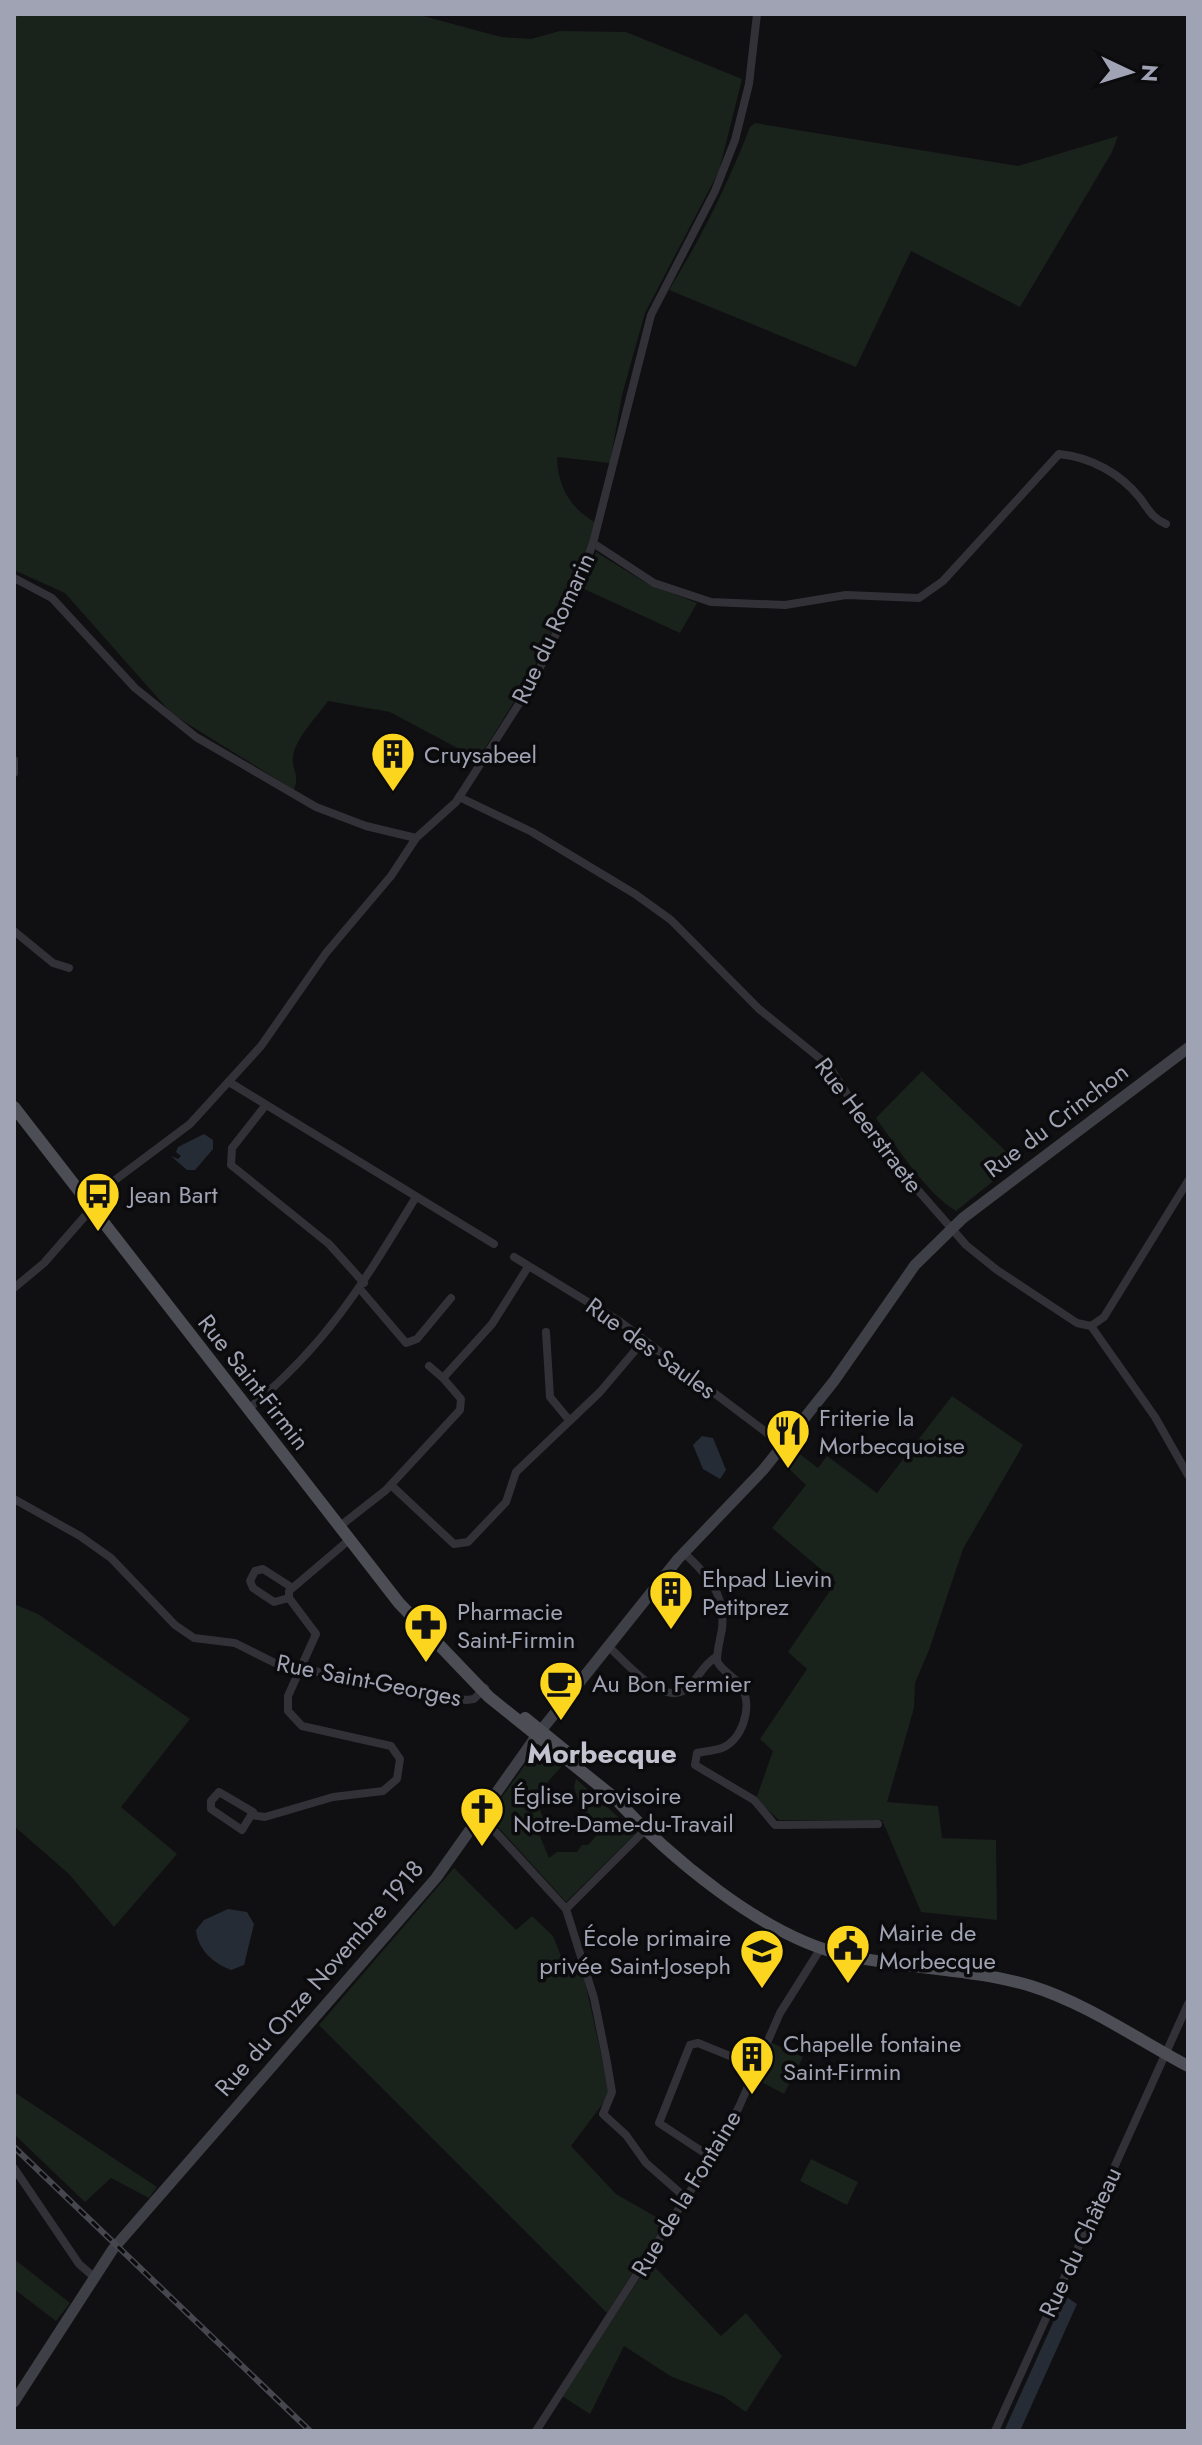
<svg xmlns="http://www.w3.org/2000/svg" width="1202" height="2445" viewBox="0 0 1202 2445" font-family="Jost,sans-serif">
	<style>
		.green { fill: #1a221c }
		.water { fill: #262c36 }
		.lines { fill: none; stroke-linecap: round; stroke-linejoin: round }
		.stream { stroke: #262c36; stroke-width: 3 }
		.street { stroke: #313137; stroke-width: 8 }
		.secondary { stroke: #3f4047; stroke-width: 11 }
		.primary { stroke: #4d4d56; stroke-width: 12 }
		.rail-casing { stroke: #46474e; stroke-width: 6 }
		.rail { stroke: #0b0b0d; stroke-width: 3; stroke-dasharray: 9; stroke-linecap: butt }
		.labels { text-anchor: middle; dominant-baseline: central; stroke-width: 7; stroke-linejoin: round; paint-order: stroke }
		.street-label { font-size: 24px; fill: #a0a3b3; stroke: #0b0b0d }
		.poi-label { font-size: 24px; fill: #a0a3b3; stroke: #0b0b0d; text-anchor: start }
		.quarter-label { font-size: 28px; font-weight: bold; fill: #c2c3cf; stroke: #0b0b0d }
	</style>
	<rect width="100%" height="100%" fill="#101012"/>
	<g class="green">
		<path d="M17,14H416L501,37L531,39L560,31L626,32L742,79L719,171L645,313L622,395L610,463L557,457C558,487 569,507 596,523C570,608 527,685 478,759L390,712L328,701C318,716 294,739 293,758C292,773 300,772 294,790L172,714L65,593L14,570V18Z"/>
		<path d="M755,123L1018,166L1118,136L1112,152L1020,307L911,251L856,367L669,290C701,238 728,184 750,127Z"/>
		<path d="M596,552L646,583L697,603L680,633L582,588Z"/>
		<path d="M922,1071L1017,1162L956,1211C926,1193 897,1147 876,1118Z"/>
		<path d="M952,1396L1023,1445L963,1549L929,1650L915,1683L914,1708L887,1802L938,1806L942,1838L996,1840L997,1920L921,1912L882,1820H779L756,1799L773,1751L760,1739L807,1669L788,1652L836,1582L772,1528L806,1485L786,1466L797,1452L818,1468L827,1456L877,1493Z"/>
		<path d="M14,1604L38,1614L190,1719L121,1807L177,1854L114,1927L69,1874L14,1826Z"/>
		<path d="M538,1747L562,1766L535,1796L546,1826L537,1829L549,1858L557,1852H577L582,1845H588L596,1836L595,1831L588,1833L587,1829L593,1828L589,1813L583,1815L574,1787L576,1779L636,1833L566,1902L488,1816Z"/>
		<path d="M454,1868L516,1930L532,1916L553,1936L565,1966L581,1964L610,2094L571,2146L616,2194L665,2222L607,2313L319,2025Z"/>
		<path d="M770,2042L803,2057L784,2094L756,2079Z"/>
		<path d="M14,2092L157,2187L149,2198L111,2178L85,2202L14,2134Z"/>
		<path d="M811,2159L858,2182L847,2205L800,2181Z"/>
		<path d="M14,2259L70,2303L56,2321L14,2289Z"/>
		<path d="M650,2262L721,2336L746,2313L782,2356L746,2412L723,2396L672,2377L624,2346L590,2414L562,2396Z"/>
	</g>
	<g class="water">
		<path d="M204,1134L213,1140V1149L195,1170H187L171,1156L178,1159L181,1156L176,1152L178,1147Z"/>
		<path d="M702,1436L713,1438L726,1470L720,1479L703,1469L693,1445Z"/>
		<path d="M228,1909L247,1912L254,1924L244,1965L231,1970C213,1963 198,1950 196,1930L204,1920Z"/>
		<path d="M1065,2296L1077,2304L1020,2431H1004Z"/>
	</g>
	<g class="lines">
		<path class="stream" d="M14,18L17,14"/>
		<g class="street">
			<path d="M593,543L654,583L711,602L785,605L846,595L919,598L943,581L1059,454C1091,457 1121,474 1140,498C1149,510 1152,518 1166,524"/>
			<path d="M14,578L52,598L135,688L196,737L316,807L366,826L416,838"/>
			<path d="M14,760V773"/>
			<path d="M459,797L532,832L635,894L671,920L759,1009L828,1065L887,1155L966,1245L997,1270L1077,1323L1091,1326L1155,1417L1188,1475"/>
			<path d="M14,931L53,963L69,968"/>
			<path d="M229,1082L494,1244"/>
			<path d="M265,1106L232,1148L231,1165L329,1244L364,1283"/>
			<path d="M87,1201L190,1124L261,1046L326,953L391,876L416,838L456,802L533,682L570,605L593,543L651,315L715,191L735,140L749,84L757,14"/>
			<path d="M514,1257L619,1321L783,1445"/>
			<path d="M14,1288L44,1263L92,1208"/>
			<path d="M360,1289L406,1343L417,1339L451,1298"/>
			<path d="M1091,1326L1104,1317L1188,1181"/>
			<path d="M546,1332L550,1397L569,1420"/>
			<path d="M429,1366L443,1378"/>
			<path d="M248,1409C327,1345 364,1282 416,1197"/>
			<path d="M391,1485L454,1544L468,1542L506,1502L516,1472L600,1392L644,1340"/>
			<path d="M14,1499L80,1536L111,1558L175,1625L194,1638L235,1643L277,1664L466,1700L474,1699L485,1688"/>
			<path d="M339,1527L386,1490L460,1410L461,1399L443,1378L492,1324L528,1267"/>
			<path d="M683,1552C708,1575 726,1594 722,1629C720,1640 717,1650 717,1661C722,1672 736,1677 742,1688C753,1707 742,1740 722,1748C714,1751 705,1751 697,1753L695,1765L754,1800L775,1825L878,1824"/>
			<path d="M289,1598L274,1602L253,1588L250,1581L255,1571L263,1569L291,1587"/>
			<path d="M610,1648C627,1663 665,1711 690,1686C699,1676 705,1663 716,1657"/>
			<path d="M219,1792L253,1812L242,1830L211,1809V1801Z"/>
			<path d="M251,1815L265,1817L333,1797L383,1791L397,1779L400,1759L391,1746L302,1726L288,1711V1696L316,1634L289,1598V1591L349,1540"/>
			<path d="M481,1816L566,1909L594,1998L606,2057L612,2092L603,2114L626,2135L646,2163L687,2199"/>
			<path d="M566,1909L647,1828"/>
			<path d="M712,2158L659,2123L690,2045L698,2043L757,2067"/>
			<path d="M14,2168L79,2264L94,2277"/>
			<path d="M536,2431L707,2165L739,2107L780,2013L821,1948"/>
			<path d="M995,2431L1188,2004"/>
		</g>
		<path class="secondary" d="M14,2402L113,2249L436,1878L535,1738L678,1559L763,1470L834,1381L915,1265L963,1218L1188,1048"/>
		<g class="primary">
			<path d="M14,1107L399,1603L489,1697L616,1799"/>
			<path d="M525,1718L579,1762"/>
			<path d="M612,1795C667,1855 763,1937 845,1955C906,1969 971,1968 1031,1986C1086,2003 1137,2039 1188,2066"/>
		</g>
		<g class="rail-casing">
			<path id="rail" d="M14,2147L310,2431"/>
		</g>
		<use href="#rail" class="rail"/>
	</g>
	<defs>
		<g id="building-pin" transform="scale(2.3)"><path d="M0 17L-7.5 6A9.5 9.5 0 1 1 7.5 6Z" fill="#fcd51e" stroke="#0b0b0d"/><path d="M-4-6H4V6H1V3H-1V6H-4ZM-2.5-4.3h1.7v1.8h-1.7ZM.8-4.3h1.7v1.8H.8ZM-2.5-1h1.7V.8h-1.7ZM.8-1h1.7V.8H.8Z" fill="#111"/></g>
		<g id="bus-pin" transform="scale(2.3)"><path d="M0 17L-7.5 6A9.5 9.5 0 1 1 7.5 6Z" fill="#fcd51e" stroke="#0b0b0d"/><path d="M-5-6H5V4H4V6H2V4H-2V6H-4V4H-5ZM-3.5-4V0h7V-4ZM-3.5 1.2v1.5H-2V1.2ZM2 1.2v1.5H3.5V1.2Z" fill="#111"/></g>
		<g id="restaurant-pin" transform="scale(2.3)"><path d="M0 17L-7.5 6A9.5 9.5 0 1 1 7.5 6Z" fill="#fcd51e" stroke="#0b0b0d"/><path d="M-5-6h1v4h1v-4h1v4h1v-4h1v5L-1.5 .5V6h-2V.5L-5-1ZM5-6V6H3V1.5H1.5Q1.5-4 5-6Z" fill="#111"/></g>
		<g id="pharmacy-pin" transform="scale(2.3)"><path d="M0 17L-7.5 6A9.5 9.5 0 1 1 7.5 6Z" fill="#fcd51e" stroke="#0b0b0d"/><path d="M-2-6h4v4h4v4h-4v4h-4v-4h-4v-4h4Z" fill="#111"/></g>
		<g id="cafe-pin" transform="scale(2.3)"><path d="M0 17L-7.5 6A9.5 9.5 0 1 1 7.5 6Z" fill="#fcd51e" stroke="#0b0b0d"/><path d="M-5.5-4.5H6V0H3Q3 3.5 0 3.5H-2.5Q-5.5 3.5-5.5 0ZM3-3.2v2h1.7v-2ZM-6 4.5H4V6H-6Z" fill="#111"/></g>
		<g id="church-pin" transform="scale(2.3)"><path d="M0 17L-7.5 6A9.5 9.5 0 1 1 7.5 6Z" fill="#fcd51e" stroke="#0b0b0d"/><path d="M-1.2-6h2.4v3.5h3.3v2.4h-3.3V6h-2.4V-.1h-3.3v-2.4h3.3Z" fill="#111"/></g>
		<g id="civic-pin" transform="scale(2.3)"><path d="M0 17L-7.5 6A9.5 9.5 0 1 1 7.5 6Z" fill="#fcd51e" stroke="#0b0b0d"/><path d="M-.6-6.5H3V-4.5H.6V-3L4-1V1h2V6H-6V1h2V-1L-.6-3ZM-1.2 2.5V6h2.4V2.5Z" fill="#111"/></g>
		<g id="school-pin" transform="scale(2.3)"><path d="M0 17L-7.5 6A9.5 9.5 0 1 1 7.5 6Z" fill="#fcd51e" stroke="#0b0b0d"/><path d="M0-5L7-2L0 1L-7-2ZM-4 1L0 2.5L4 1V4Q0 6-4 4Z" fill="#111"/></g>
	</defs>
	<g fill-rule="evenodd">
		<use href="#building-pin" x="393" y="754"/>
		<use href="#bus-pin" x="98" y="1194"/>
		<use href="#restaurant-pin" x="788" y="1431"/>
		<use href="#building-pin" x="671" y="1592"/>
		<use href="#pharmacy-pin" x="426" y="1625"/>
		<use href="#cafe-pin" x="561" y="1683"/>
		<use href="#church-pin" x="482" y="1809"/>
		<use href="#civic-pin" x="848" y="1946"/>
		<use href="#school-pin" x="762" y="1951"/>
		<use href="#building-pin" x="752" y="2057"/>
	</g>
	<g class="labels">
		<g class="street-label">
			<text transform="translate(553 628) rotate(-65)">Rue du Romarin</text>
			<text transform="translate(1056 1120) rotate(-37)">Rue du Crinchon</text>
			<text transform="translate(869 1125) rotate(53)">Rue Heerstraete</text>
			<text transform="translate(651 1348) rotate(36)">Rue des Saules</text>
			<text transform="translate(254 1382) rotate(52)">Rue Saint-Firmin</text>
			<text transform="translate(369 1680) rotate(11)">Rue Saint-Georges</text>
			<text transform="translate(319 1978) rotate(-49)">Rue du Onze Novembre 1918</text>
			<text transform="translate(686 2193) rotate(-59)">Rue de la Fontaine</text>
			<text transform="translate(1080 2242) rotate(-65)">Rue du Château</text>
		</g>
		<g class="poi-label">
			<text x="424" y="754">Cruysabeel</text>
			<text x="129" y="1194">Jean Bart</text>
			<text x="819" y="1417">Friterie la<tspan x="819" dy="28">Morbecquoise</tspan></text>
			<text x="702" y="1578">Ehpad Lievin<tspan x="702" dy="28">Petitprez</tspan></text>
			<text x="457" y="1611">Pharmacie<tspan x="457" dy="28">Saint-Firmin</tspan></text>
			<text x="592" y="1683">Au Bon Fermier</text>
			<text x="513" y="1795">Église provisoire<tspan x="513" dy="28">Notre-Dame-du-Travail</tspan></text>
			<text x="879" y="1932">Mairie de<tspan x="879" dy="28">Morbecque</tspan></text>
			<text x="731" y="1937" text-anchor="end">École primaire<tspan x="731" dy="28">privée Saint-Joseph</tspan></text>
			<text x="783" y="2043">Chapelle fontaine<tspan x="783" dy="28">Saint-Firmin</tspan></text>
		</g>
		<g class="quarter-label">
			<text x="602" y="1753">Morbecque</text>
		</g>
	</g>
	<rect width="1202" height="2445" fill="none" stroke="#a0a3b3" stroke-width="32"/>
	<g transform="translate(1130 72) rotate(94)" stroke="#0b0b0d" stroke-width="6" paint-order="stroke">
	<path d="M0-6L14 30L0 20L-14 30Z" fill="#a0a3b3"/>
	<text y="-12" font-size="22" font-weight="bold" text-anchor="middle" fill="#a0a3b3">N</text>
	</g>
</svg>
